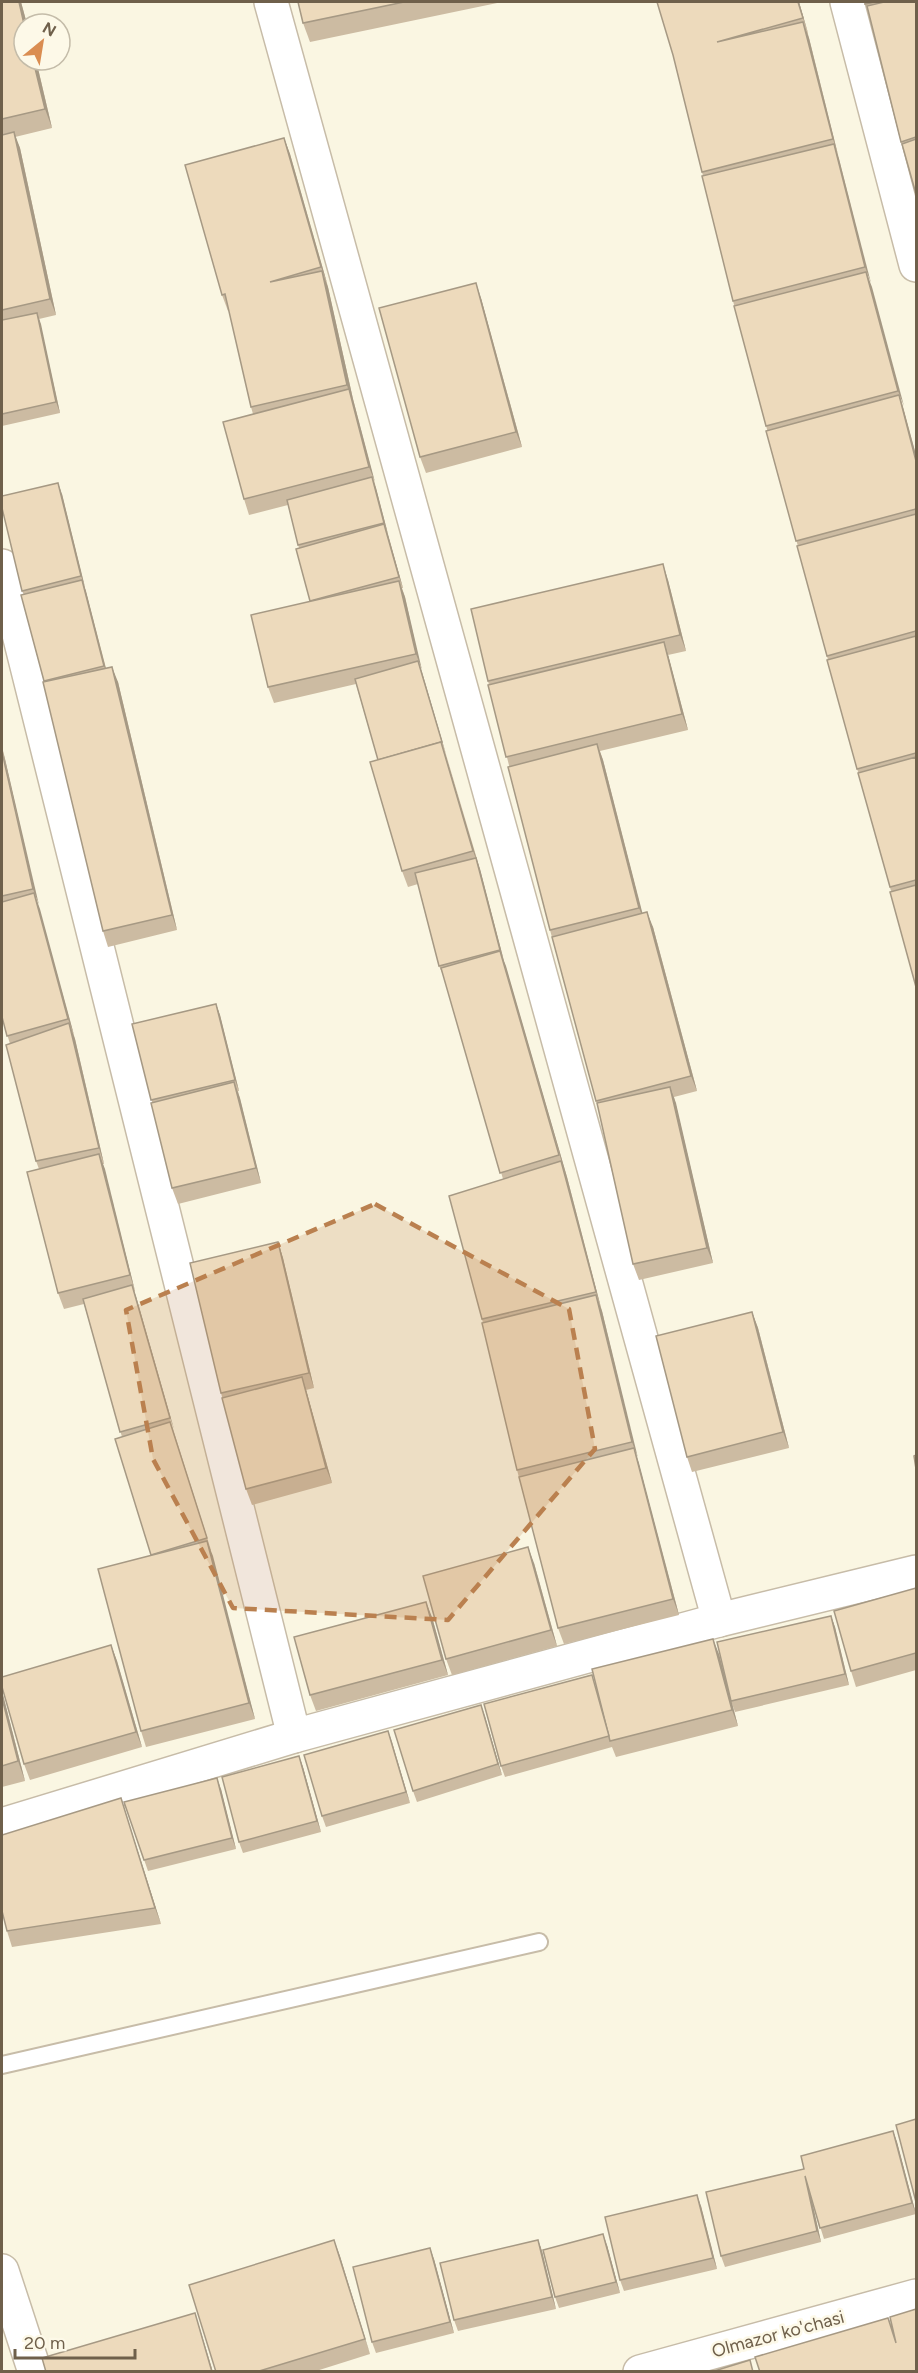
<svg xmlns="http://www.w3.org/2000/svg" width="918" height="2373" viewBox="0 0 918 2373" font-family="Figtree,sans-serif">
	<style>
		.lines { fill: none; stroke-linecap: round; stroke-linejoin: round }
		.service-casing { stroke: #c7bca8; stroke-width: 20 }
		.minor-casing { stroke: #c7bca8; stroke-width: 36 }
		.service { stroke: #fff; stroke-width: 16 }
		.minor { stroke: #fff; stroke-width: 33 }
		.wall { fill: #ccbba2 }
		.shaded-wall { fill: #a69984 }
		.building { fill: #eddabc; stroke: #a69984; stroke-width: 1.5 }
		.marked { fill: #ba804f; fill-opacity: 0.2; stroke: #ba804f; stroke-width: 4.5; stroke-dasharray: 12 8; stroke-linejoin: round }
		.labels { text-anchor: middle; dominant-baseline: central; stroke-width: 5; stroke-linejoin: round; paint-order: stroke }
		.street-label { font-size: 18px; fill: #6f604b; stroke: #fdf9e8 }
	</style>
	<rect width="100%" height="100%" fill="#faf6e2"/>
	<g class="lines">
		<g class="service-casing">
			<path id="service" d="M2,2065L539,1942"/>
		</g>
		<g class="minor-casing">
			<g id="minor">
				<path d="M271,2L719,1620"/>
				<path d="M847,2L916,265"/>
				<path d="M2,566L294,1736"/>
				<path d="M2,1825L294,1736L719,1620L916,1572"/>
				<path d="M2,2271L35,2372"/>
				<path d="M640,2372L916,2296"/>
			</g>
		</g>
		<use href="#service" class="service"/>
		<use href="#minor" class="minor"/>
	</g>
	<g class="wall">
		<path d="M2,2H21L27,24H24V60H36L52,128L15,137L20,148L56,315L39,319L60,413L2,426Z"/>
		<path d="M298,2H502L310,42L303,23Z"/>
		<path d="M799,2L808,33V34L870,283L916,455V987L891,891L827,660H828L733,301L703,176L673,55Z"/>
		<path d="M865,2H916V194L901,142Z"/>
		<path d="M284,138L290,154L327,283L353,399L388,534L403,588H402L405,597L421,670L480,869L504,961L567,1177L602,1311L637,1458L679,1615L564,1644L558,1628L517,1470L482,1319L503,1179L444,977L439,966L418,884L408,887L402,871L378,760L356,684L274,703L268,687L310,601L299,548L288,505L249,515L244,499L253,414L251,407L229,310L228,311L222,295Z"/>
		<path d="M481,298L522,447L426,473L420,457Z"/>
		<path d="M62,494L85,588L106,668L118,682L177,930L108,947L103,931L44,682L21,595H24L22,591Z"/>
		<path d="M668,580L686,651L668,655L688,730L600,751L603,760L642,913L653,927L697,1091L674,1097L713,1263L639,1280L633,1264L598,1108L550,930L488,681Z"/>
		<path d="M2,746L5,759L38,905L75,1039L104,1164H103L135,1291H134L173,1429L211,1550H210L255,1719L146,1747L141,1731L151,1555L122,1437L84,1304L64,1309L58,1293L39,1169L36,1161L10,1044L2,1017Z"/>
		<path d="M216,1004L220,1015L239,1091H238L261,1183L178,1204L172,1188L152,1102L132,1024Z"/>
		<path d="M278,1242L283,1258L314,1388L306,1390L332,1483L252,1505L246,1489L221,1393Z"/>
		<path d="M752,1312L758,1328L789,1448L692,1472L687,1457Z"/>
		<path d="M534,1563L557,1646L452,1675L446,1659Z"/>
		<path d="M916,1588V1670L856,1687L851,1671Z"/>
		<path d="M831,1616L835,1627L849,1685L735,1712L731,1701Z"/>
		<path d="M432,1617L448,1675L316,1711L310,1695Z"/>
		<path d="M111,1645L117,1661L142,1747L30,1780L24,1764Z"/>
		<path d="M719,1654L738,1726L616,1757L612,1747L505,1777L501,1766L596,1686Z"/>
		<path d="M2,1691L25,1781L2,1787Z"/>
		<path d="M481,1705L502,1775L417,1802L413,1791Z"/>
		<path d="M388,1731L410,1803L326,1827L322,1816Z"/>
		<path d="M299,1756L303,1767L321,1832L243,1853L239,1842Z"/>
		<path d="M221,1789L236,1849L148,1871L124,1802Z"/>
		<path d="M121,1798L161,1924L12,1947L7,1931Z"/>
		<path d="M893,2131L897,2142L916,2214L824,2239L811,2198L821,2242L725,2267L721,2256L804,2169Z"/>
		<path d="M701,2206L717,2269L624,2291L620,2280Z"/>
		<path d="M334,2240L370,2354L313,2372H216Z"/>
		<path d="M538,2240L542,2251L556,2309L458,2331L454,2320Z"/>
		<path d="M607,2245L620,2293L559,2308L555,2297Z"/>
		<path d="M434,2259L454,2333L376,2353L372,2342Z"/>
	</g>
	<g class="shaded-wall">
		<path d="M19,2H21L27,24H24Z"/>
		<path d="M798,2H799L808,33L803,18Z"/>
		<path d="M803,22L809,38L838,155L833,139Z"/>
		<path d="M33,60H36L52,128L45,109Z"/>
		<path d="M14,132L20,148L56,315L50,299Z"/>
		<path d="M284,138L290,154L327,283L321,267Z"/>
		<path d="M834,144L839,159L871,283L865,267Z"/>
		<path d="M322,271L328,287L353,399L375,482L369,467L347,385Z"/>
		<path d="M866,272L872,287L904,406L898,391Z"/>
		<path d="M476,283L481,298L522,447L516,432Z"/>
		<path d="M37,313L41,324L60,413L56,402Z"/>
		<path d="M899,395L904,411L916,455V461Z"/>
		<path d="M372,477L376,488L388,534L384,523Z"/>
		<path d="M58,483L62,494L85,587L81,576Z"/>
		<path d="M384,524L388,535L403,588L399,577Z"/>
		<path d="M663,564L668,580L686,651L680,635Z"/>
		<path d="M82,580L86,591L108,677L104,666Z"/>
		<path d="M399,581L405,597L422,670L416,654Z"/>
		<path d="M664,642L669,658L688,730L682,714Z"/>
		<path d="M418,661L422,672L446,754L442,742Z"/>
		<path d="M112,667L118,682L177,930L172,915Z"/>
		<path d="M441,742L446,757L479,867L473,851Z"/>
		<path d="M597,744L603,760L645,923L639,908Z"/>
		<path d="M2,748L5,759L39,905L33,889Z"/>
		<path d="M476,858L480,869L504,961L500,950Z"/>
		<path d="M34,893L40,909L74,1035L68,1019Z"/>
		<path d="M647,912L653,927L697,1091L691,1076Z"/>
		<path d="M500,951L506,966L567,1177L601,1308L596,1292L562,1163Z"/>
		<path d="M216,1004L220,1015L239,1091L235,1080Z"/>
		<path d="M69,1023L75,1039L104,1164L99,1148Z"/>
		<path d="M234,1082L240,1098L261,1183L256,1168Z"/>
		<path d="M670,1087L676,1103L713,1263L707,1248Z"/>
		<path d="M99,1154L105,1169L135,1291L130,1275Z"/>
		<path d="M278,1242L283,1258L314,1388L309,1373Z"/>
		<path d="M132,1285L136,1296L174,1429L170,1418Z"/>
		<path d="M596,1295L602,1311L638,1458L632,1442Z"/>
		<path d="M752,1312L758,1328L789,1448L783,1432Z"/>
		<path d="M302,1377L307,1393L332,1483L326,1468Z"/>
		<path d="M634,1448L639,1463L679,1615L673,1599Z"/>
		<path d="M207,1541L213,1556L255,1719L249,1703Z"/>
		<path d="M528,1547L534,1563L557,1646L551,1630Z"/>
		<path d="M426,1602L432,1617L448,1675L442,1660Z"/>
		<path d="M831,1616L835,1627L849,1685L845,1674Z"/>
		<path d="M713,1639L719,1654L738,1726L732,1710Z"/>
		<path d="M111,1645L117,1661L142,1747L136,1732Z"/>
		<path d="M2,1691L25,1781L18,1761L2,1698Z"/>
		<path d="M481,1705L485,1716L502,1775L498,1764Z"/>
		<path d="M388,1731L392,1742L410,1803L406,1792Z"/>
		<path d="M299,1756L303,1767L321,1832L317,1821Z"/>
		<path d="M217,1778L221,1789L236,1849L232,1838Z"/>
		<path d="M121,1798L126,1814L161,1924L155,1908Z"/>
		<path d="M893,2131L897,2142L916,2214L912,2203Z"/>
		<path d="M805,2176L809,2187L821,2242L817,2231Z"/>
		<path d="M697,2195L701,2206L717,2269L713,2258Z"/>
		<path d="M603,2234L607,2245L620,2293L616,2282Z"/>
		<path d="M334,2240L340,2256L370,2354L365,2339Z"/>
		<path d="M538,2240L542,2251L556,2309L552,2297Z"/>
		<path d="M430,2248L434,2259L454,2333L450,2322Z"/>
		<path d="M195,2313L200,2329L213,2372H212Z"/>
	</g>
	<g class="building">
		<path d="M2,2H19L24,24V60H33L45,109L2,119Z"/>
		<path d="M298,2H404L303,23Z"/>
		<path d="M657,2H798L803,18L717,42L803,22L833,139L702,172L673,55Z"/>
		<path d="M865,2H875L865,4Z"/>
		<path d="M884,2H916V137L901,142L867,6Z"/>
		<path d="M14,132L50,299L2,310V135Z"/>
		<path d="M284,138L321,267L270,282L322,271L347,385L251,407L225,294L222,295L185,165Z"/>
		<path d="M916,139V194L902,144Z"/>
		<path d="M834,144L865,267L733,301L702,176Z"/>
		<path d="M866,272L898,391L766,426L734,306Z"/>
		<path d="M476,283L516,432L420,457L379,308Z"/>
		<path d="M37,313L56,402L2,414V320Z"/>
		<path d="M349,389L369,467L244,499L223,422Z"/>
		<path d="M899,395L916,461V509L796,541L766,431Z"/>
		<path d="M372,477L384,523L298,545L287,500Z"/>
		<path d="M58,483L81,576L22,591L2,508V496Z"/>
		<path d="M916,514V631L827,656L797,546Z"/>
		<path d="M384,524L399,577L310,601L296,549Z"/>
		<path d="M663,564L680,635L488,681L471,609Z"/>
		<path d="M82,580L104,666L44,681L21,595Z"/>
		<path d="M399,581L416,654L268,687L251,615Z"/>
		<path d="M916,636V753L857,769L827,660Z"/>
		<path d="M664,642L682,714L506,757L488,685Z"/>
		<path d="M418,661L442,742H441L378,760L355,679Z"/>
		<path d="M112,667L172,915L103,931L43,682Z"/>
		<path d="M441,742L473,851L402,871L370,762Z"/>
		<path d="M597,744L639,908L550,930L508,767Z"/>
		<path d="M2,752L33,889L2,896Z"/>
		<path d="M916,757V880L890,887L858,773Z"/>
		<path d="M476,858L500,950L439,966L415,873Z"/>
		<path d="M916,885V987L890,892Z"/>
		<path d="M34,893L68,1019L7,1036L2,1017V902Z"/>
		<path d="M647,912L691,1076L596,1101L552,937Z"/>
		<path d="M500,951L559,1155L500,1173L441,968Z"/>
		<path d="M216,1004L235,1080L151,1100L132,1024Z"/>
		<path d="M69,1023L99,1148L36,1161L6,1045Z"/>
		<path d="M234,1082L256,1168L172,1188L151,1103Z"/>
		<path d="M670,1087L707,1248L633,1264L597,1103Z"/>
		<path d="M99,1154L130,1275L58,1293L27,1172Z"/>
		<path d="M561,1161L596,1292L482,1319L449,1196Z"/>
		<path d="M278,1242L309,1373L221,1393L190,1263Z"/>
		<path d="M132,1285L170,1418L120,1432L83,1299Z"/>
		<path d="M596,1295L632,1442L517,1470L482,1323Z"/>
		<path d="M752,1312L783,1432L687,1457L656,1336Z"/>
		<path d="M302,1377L326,1468L246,1489L222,1398Z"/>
		<path d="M170,1422L207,1538L151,1555L115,1439Z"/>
		<path d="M634,1448L673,1599L558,1628L519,1477Z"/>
		<path d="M916,1455V1469L914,1456Z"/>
		<path d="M207,1541L249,1703L141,1731L98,1569Z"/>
		<path d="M528,1547L551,1630L446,1659L423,1576Z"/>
		<path d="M916,1588V1653L851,1671L834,1611Z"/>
		<path d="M426,1602L442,1660L310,1695L294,1637Z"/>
		<path d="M831,1616L845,1674L731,1701L717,1642Z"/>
		<path d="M713,1639L732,1710L610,1741L592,1669Z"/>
		<path d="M111,1645L136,1732L24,1764L2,1687V1677Z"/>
		<path d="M592,1675L609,1736L501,1766L484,1704Z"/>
		<path d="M2,1698L18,1761L2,1766Z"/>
		<path d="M481,1705L498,1764L413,1791L394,1730Z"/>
		<path d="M388,1731L406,1792L322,1816L304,1755Z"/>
		<path d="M299,1756L317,1821L239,1842L222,1777Z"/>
		<path d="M217,1778L232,1838L144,1860L124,1802Z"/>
		<path d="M121,1798L155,1908L7,1931L2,1911V1835Z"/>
		<path d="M916,2119V2202L896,2125Z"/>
		<path d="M893,2131L912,2203L820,2228L805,2176L817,2231L721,2256L706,2192L804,2169L801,2156Z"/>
		<path d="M697,2195L713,2258L620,2280L605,2217Z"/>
		<path d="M603,2234L616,2282L555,2297L543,2250Z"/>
		<path d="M334,2240L365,2339L256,2372H216L189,2285Z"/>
		<path d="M538,2240L552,2297L454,2320L440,2263Z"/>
		<path d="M430,2248L450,2322L372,2342L353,2267Z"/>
		<path d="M916,2309V2372H760L755,2357L888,2318L896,2343L890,2317Z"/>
		<path d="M195,2313L212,2372H46L42,2358Z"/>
		<path d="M750,2360L753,2372H711Z"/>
	</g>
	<path class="marked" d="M375,1204L569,1309L595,1449L448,1620L233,1608L153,1459L126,1310Z"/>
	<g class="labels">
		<g class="street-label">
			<text transform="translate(778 2334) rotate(-15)">Olmazor ko'chasi</text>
		</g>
	</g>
	<rect width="918" height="2373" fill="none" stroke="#6f604b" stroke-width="6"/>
	<g transform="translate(42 42) rotate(30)"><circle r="28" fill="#fdf9e8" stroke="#c4bca9" stroke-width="1.5"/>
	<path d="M0-4.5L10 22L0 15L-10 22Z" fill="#da8d51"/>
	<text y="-9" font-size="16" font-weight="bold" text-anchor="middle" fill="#6f604b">N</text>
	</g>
	<path d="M15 2349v9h120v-9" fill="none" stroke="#6f604b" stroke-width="3"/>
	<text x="24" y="2349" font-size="18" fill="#6f604b" stroke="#fdf9e8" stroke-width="4.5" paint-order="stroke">20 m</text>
</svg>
